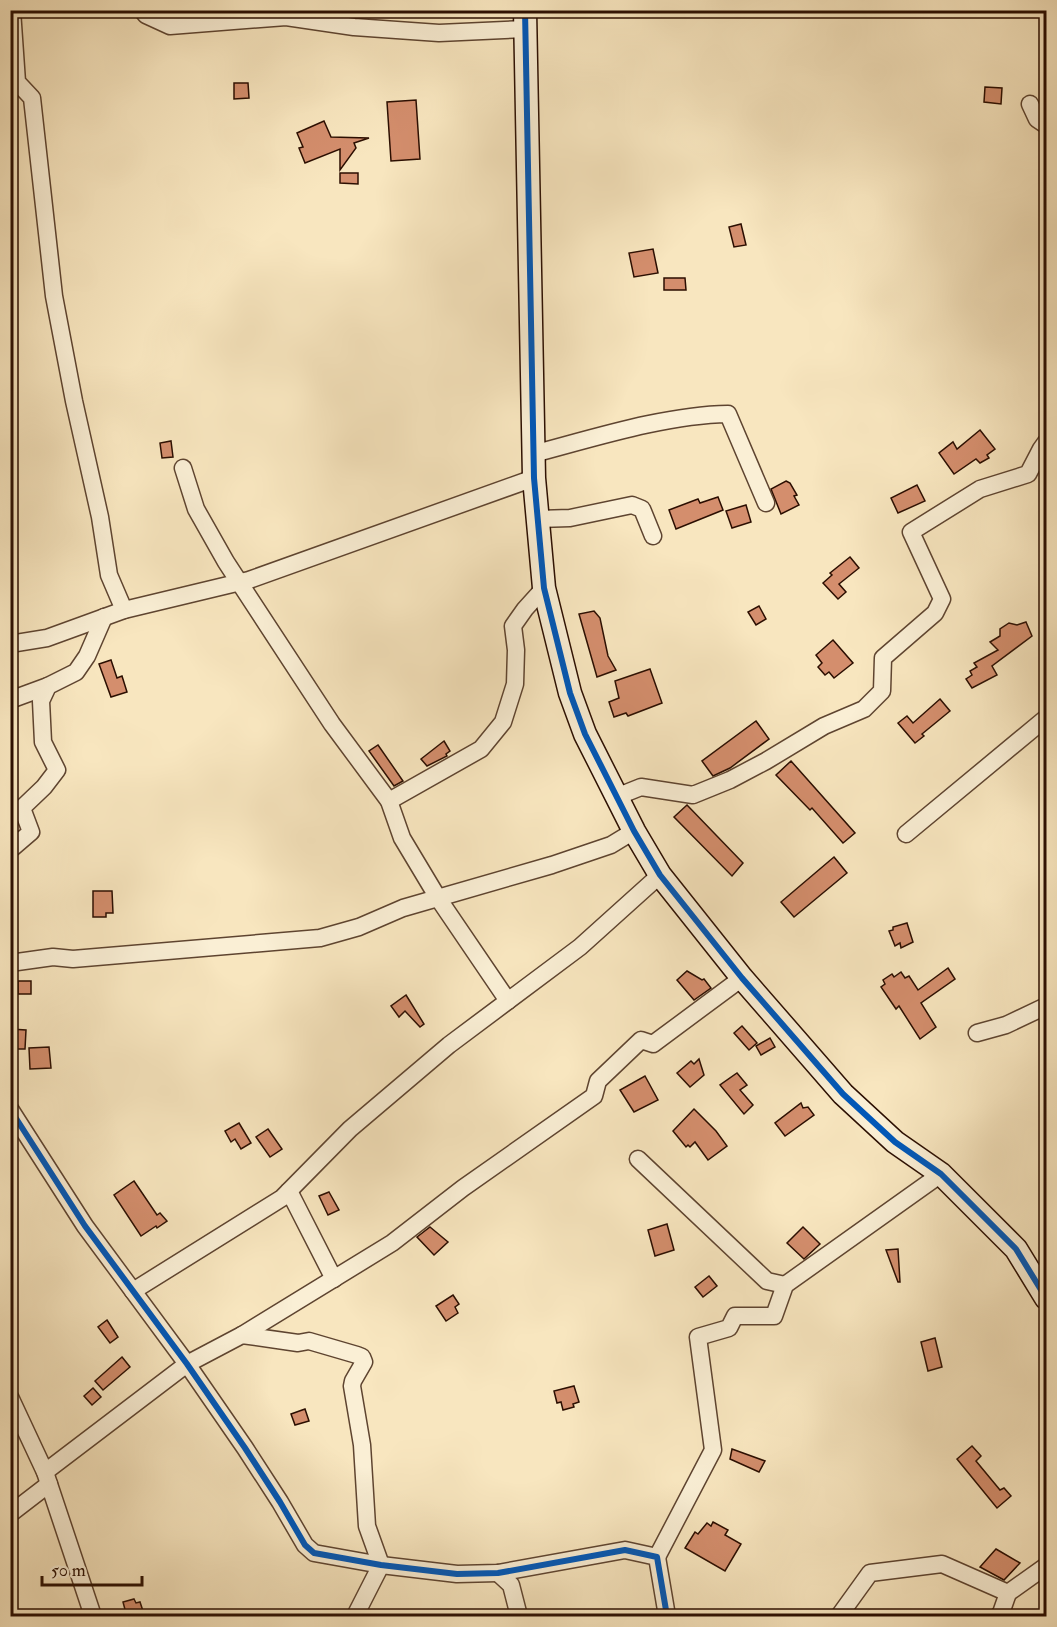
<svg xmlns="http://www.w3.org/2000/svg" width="1057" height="1627" viewBox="0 0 1057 1627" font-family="'IM FELL Double Pica',serif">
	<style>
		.building { fill: #d48e6d; stroke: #2b0e01; stroke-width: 1.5 }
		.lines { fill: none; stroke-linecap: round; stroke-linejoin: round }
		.street-casing { stroke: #5e4430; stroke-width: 19 }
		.secondary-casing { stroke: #2b0e01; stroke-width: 25 }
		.street { stroke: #faefd5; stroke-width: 16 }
		.secondary { stroke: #faefd5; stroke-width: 22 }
		.cycleway-casing { stroke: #faefd5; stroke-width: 10 }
		.cycleway { stroke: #0057b8; stroke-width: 6 }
	</style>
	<rect width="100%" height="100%" fill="#f8e6bf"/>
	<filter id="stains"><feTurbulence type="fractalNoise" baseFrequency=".00333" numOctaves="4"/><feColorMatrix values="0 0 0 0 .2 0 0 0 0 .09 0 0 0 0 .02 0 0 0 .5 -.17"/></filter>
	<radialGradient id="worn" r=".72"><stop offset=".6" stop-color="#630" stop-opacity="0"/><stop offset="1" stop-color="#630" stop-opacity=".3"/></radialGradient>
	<g class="building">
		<path d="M234,83H248L249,98L234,99Z"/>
		<path d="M985,87L1002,88L1001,104L984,102Z"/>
		<path d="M416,100L420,159L391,161L387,102Z"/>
		<path d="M324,121L331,137L369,138L354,143L356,148L340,170V149L305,163L299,148L303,147L297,133Z"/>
		<path d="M340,173H358V184L340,183Z"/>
		<path d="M741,224L746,245L734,247L729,227Z"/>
		<path d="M653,249L658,273L634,277L629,253Z"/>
		<path d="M664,278H685L686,290H664Z"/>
		<path d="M980,430L995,449L987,455L989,458L980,463L976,459L954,474L939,453L953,442L957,449Z"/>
		<path d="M171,441L173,457L162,458L160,443Z"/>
		<path d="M786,481L790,483L797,495L794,496L799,505L781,514L771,489Z"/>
		<path d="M917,485L925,501L898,513L891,498Z"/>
		<path d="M718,497L723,510L676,529L669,510L698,499L700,503Z"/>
		<path d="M746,505L751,522L732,528L726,511Z"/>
		<path d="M850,557L859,568L839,584L846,592L838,599L823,583L832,575L830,573Z"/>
		<path d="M759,606L766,619L756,625L748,612Z"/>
		<path d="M594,611L600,618L608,656L616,670L597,677L579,614Z"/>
		<path d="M1026,622L1032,636L992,666L997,675L972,688L966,679L972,675L970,671L977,667L974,663L998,650L990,642L1000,636V629L1009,623L1017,625Z"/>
		<path d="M833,640L853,663L834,678L829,672L825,675L818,667L822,663L816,655Z"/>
		<path d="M111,660L117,678L122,676L127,692L111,697L99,664Z"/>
		<path d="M650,669L662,703L628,716L626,713L614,717L609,702L619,698L615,681Z"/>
		<path d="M940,699L950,711L922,734L924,736L915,743L898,723L907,716L913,723Z"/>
		<path d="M756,721L769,739L730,768L713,776L702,761Z"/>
		<path d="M444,741L450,751L446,754L447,756L427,766L421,759Z"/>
		<path d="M378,745L403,781L394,786L369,751Z"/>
		<path d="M791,761L855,833L843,843L812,808L810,810L776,775Z"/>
		<path d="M687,805L743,863L732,876L674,817Z"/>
		<path d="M834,857L847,873L794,917L781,902Z"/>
		<path d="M93,891H112L113,913H106V917H93Z"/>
		<path d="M907,923L913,942L901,948L900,943L895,946L889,931L893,930V927Z"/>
		<path d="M948,968L955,979L921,1003L936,1027L920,1039L899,1006L896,1009L881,987L885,984L883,980L892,974L894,977L901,972L905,978L909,976L918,990Z"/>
		<path d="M687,971L702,980L704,979L711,988L694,1000L677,980Z"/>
		<rect x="18" y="981" width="13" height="13"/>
		<path d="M406,995L424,1024L420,1027L405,1011L399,1017L391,1006Z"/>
		<path d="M742,1026L757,1043L749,1050L734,1033Z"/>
		<path d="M10,1029L26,1030L25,1049H10Z"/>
		<path d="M770,1038L775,1047L761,1055L756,1046Z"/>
		<path d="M49,1047L51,1068L30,1069L29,1048Z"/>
		<path d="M699,1059L704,1075L690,1087L677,1073L691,1061L694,1064Z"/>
		<path d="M737,1073L747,1085L740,1090L753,1105L744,1114L720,1085Z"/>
		<path d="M645,1076L658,1100L634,1112L620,1090Z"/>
		<path d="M801,1103L803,1108L808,1107L814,1115L785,1136L775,1123Z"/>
		<path d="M694,1109L716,1131L727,1146L708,1160L695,1142L690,1147L688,1145L686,1147L673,1131Z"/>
		<path d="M239,1123L251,1143L241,1149L235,1139L231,1142L225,1131Z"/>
		<path d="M268,1129L282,1149L270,1157L256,1137Z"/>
		<path d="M134,1181L157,1215L160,1213L167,1221L157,1228L156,1226L141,1236L114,1195Z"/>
		<path d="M329,1192L339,1210L328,1215L319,1196Z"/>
		<path d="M667,1224L674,1250L655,1256L648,1230Z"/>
		<path d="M430,1227L448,1242L434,1255L417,1237Z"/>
		<path d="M803,1227L820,1244L804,1259L787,1243Z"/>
		<path d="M898,1249L900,1282H898L886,1250Z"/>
		<path d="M709,1276L717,1286L703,1297L695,1287Z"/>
		<path d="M453,1295L459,1304L455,1307L458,1313L446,1321L436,1306Z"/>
		<path d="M107,1320L118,1337L110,1343L98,1327Z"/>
		<path d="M935,1338L942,1367L928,1371L921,1342Z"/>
		<path d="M122,1357L130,1367L103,1390L95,1381Z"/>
		<path d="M574,1386L579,1402L573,1404L574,1407L563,1410L561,1402L557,1403L554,1391Z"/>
		<path d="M93,1388L101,1397L92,1405L84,1396Z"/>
		<path d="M305,1409L309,1421L295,1425L291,1414Z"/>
		<path d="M972,1446L981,1456L976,1461L1000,1490L1004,1488L1011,1496L997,1508L957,1459Z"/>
		<path d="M732,1449L765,1461L759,1472L730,1459Z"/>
		<path d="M713,1522L728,1530L725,1535L741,1544L725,1571L685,1548L695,1532L698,1534L707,1523L711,1526Z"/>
		<path d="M996,1549L1020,1563L1004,1580L980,1567Z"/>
		<path d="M134,1599L136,1603L140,1602L145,1617H127L123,1602Z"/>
	</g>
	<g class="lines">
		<g class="street-casing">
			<g id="street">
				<path d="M12,10L17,82L32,98L54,296L74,401L100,517L109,575L124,610"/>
				<path d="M142,10L146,15L170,26L286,17L354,27L439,33L525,29"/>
				<path d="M1030,104L1037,119L1046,125"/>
				<path d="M533,454C594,438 665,415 728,414L766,503"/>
				<path d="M183,468L196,509L226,562L332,724L389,801L402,838L438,898L508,1001"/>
				<path d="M538,519L570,518L632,505L642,509L653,536"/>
				<path d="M10,644L47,638L124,610L249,580L534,478"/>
				<path d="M10,700L48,686"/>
				<path d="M616,797L641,787L693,795L730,780L766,761L824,726L864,709L882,691L883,658L935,613L942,599L911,532L980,489L1028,474L1041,449L1046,442"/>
				<path d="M389,801L481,749L503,722L515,684L516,650L513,626L525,609L544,588"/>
				<path d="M906,834L1046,718"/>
				<path d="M10,850L31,832L22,808L44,787L57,770L43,742L41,701L48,686L76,672L87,656L104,617"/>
				<path d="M10,963L53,957L73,959L320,938L359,927L403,908L552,865L611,845L634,831"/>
				<path d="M977,1033L1006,1025L1046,1006"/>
				<path d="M10,1109L85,1226L187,1364L245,1448L280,1502L305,1545L314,1553L381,1565L457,1574L498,1573L625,1550L657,1557L667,1616"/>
				<path d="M638,1159L767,1281L785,1285"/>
				<path d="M289,1191L334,1279"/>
				<path d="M133,1291L282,1198L350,1129L449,1045L580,947L660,875"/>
				<path d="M242,1335L392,1243L463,1188L594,1096L598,1081L641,1040L653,1044L742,978"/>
				<path d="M10,1397L45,1472L93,1616"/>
				<path d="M45,1472L187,1364L242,1335L298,1343L309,1341L357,1355L362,1357L364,1362L353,1381L352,1386L362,1445L367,1526L381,1565L355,1616"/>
				<path d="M10,1514L49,1484"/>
				<path d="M657,1557L713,1450L698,1337L729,1328L735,1316H774L785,1285L941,1174"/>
				<path d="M498,1573L511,1585L519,1616"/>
				<path d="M839,1616L870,1573L942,1564L1008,1593L1046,1566"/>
				<path d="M998,1616L1001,1613L1008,1593"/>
			</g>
		</g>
		<g class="secondary-casing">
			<path id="secondary" d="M525,10L534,478L544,588L570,693L585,734L634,831L660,875L742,978L843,1094L895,1142L941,1174L1016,1249L1046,1298"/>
		</g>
		<use href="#street" class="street"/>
		<use href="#secondary" class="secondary"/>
		<g class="cycleway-casing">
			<g id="cycleway">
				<path d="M525,10L534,478L544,588L570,693L585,734L634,831L660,875L742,978L843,1094L895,1142L941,1174L1016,1249L1046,1298"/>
				<path d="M10,1109L85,1226L187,1364L245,1448L280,1502L305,1545L314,1553L381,1565L457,1574L498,1573L625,1550L657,1557L667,1616"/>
			</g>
		</g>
		<use href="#cycleway" class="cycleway"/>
	</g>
	<rect width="1057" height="1627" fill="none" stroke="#f8e6bf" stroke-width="36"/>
	<rect x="12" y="12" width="1033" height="1603" fill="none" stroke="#2b0e01" stroke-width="3"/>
	<rect x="18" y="18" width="1021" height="1591" fill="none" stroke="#2b0e01" stroke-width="1.5"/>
	<path d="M42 1576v9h100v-9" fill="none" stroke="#2b0e01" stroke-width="3"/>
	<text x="51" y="1576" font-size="18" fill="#2b0e01" stroke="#faefd5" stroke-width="4.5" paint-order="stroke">50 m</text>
	<rect width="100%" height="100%" filter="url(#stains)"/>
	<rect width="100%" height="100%" fill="url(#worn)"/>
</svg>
